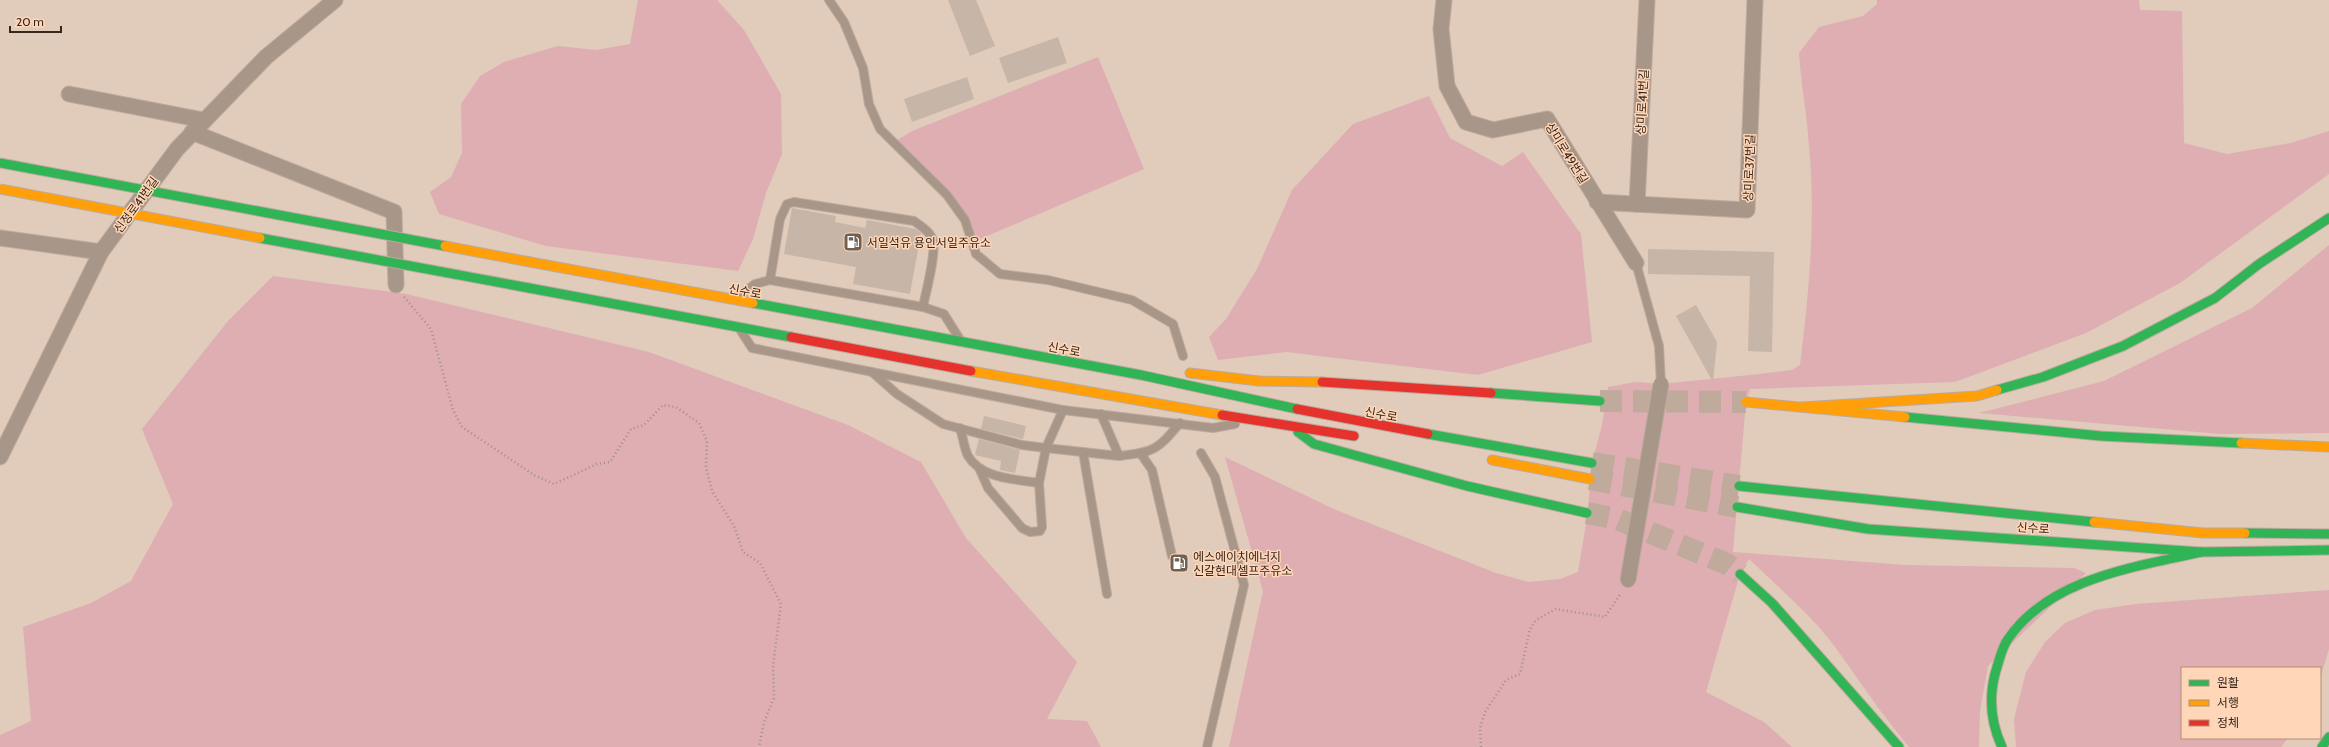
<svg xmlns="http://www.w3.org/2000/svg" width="2329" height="747" viewBox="0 0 2329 747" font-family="Cabin,'Noto Sans KR',sans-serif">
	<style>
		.green { fill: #deaeb3 }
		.building { fill: #c7b5a8 }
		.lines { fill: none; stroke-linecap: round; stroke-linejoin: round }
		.primary-tunnel { stroke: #bfaa9b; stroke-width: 22; stroke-dasharray: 22 11; stroke-linecap: butt }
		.lane-casing { stroke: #bcab9e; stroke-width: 10 }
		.street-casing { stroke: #bcab9e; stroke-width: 17 }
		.fast-casing { stroke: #bcab9e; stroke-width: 11 }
		.slow-casing { stroke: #bcab9e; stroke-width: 11 }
		.jam-casing { stroke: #bcab9e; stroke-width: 11 }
		.path { stroke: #a09085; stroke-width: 2.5; stroke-dasharray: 1 3; stroke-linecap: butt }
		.lane { stroke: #a89689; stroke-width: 8 }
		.street { stroke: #a89689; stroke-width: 15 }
		.fast { stroke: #30b455; stroke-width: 9 }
		.slow { stroke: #ff9f0a; stroke-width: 9 }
		.jam { stroke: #e5322d; stroke-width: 9 }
		.street-bridge-casing { stroke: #bcab9e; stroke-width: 17; stroke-linecap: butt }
		.fast-bridge-casing { stroke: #bcab9e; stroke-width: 11; stroke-linecap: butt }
		.slow-bridge-casing { stroke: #bcab9e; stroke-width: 11; stroke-linecap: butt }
		.street-bridge { stroke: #a89689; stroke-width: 15 }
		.fast-bridge { stroke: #30b455; stroke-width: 9 }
		.slow-bridge { stroke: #ff9f0a; stroke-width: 9 }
		.labels { text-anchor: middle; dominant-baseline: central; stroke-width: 3; stroke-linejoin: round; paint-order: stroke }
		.street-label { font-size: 12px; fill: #36261b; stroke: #ffd6b8 }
		.poi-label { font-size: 12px; fill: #36261b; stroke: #ffd6b8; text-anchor: start }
	</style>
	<rect width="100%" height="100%" fill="#e1cbbb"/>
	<g class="green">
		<path d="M638,0H717L744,30L781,94L782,154L766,193L753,239L738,271L546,246L439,214L430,192L451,177L462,153L461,104L480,76L504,62L558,46L596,50L630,44Z"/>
		<path d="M1877,0H2139L2140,10L2182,11L2184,143L2227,154L2291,143L2329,131V174L2180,283L2086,333L1955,382L1750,389L1746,402L1733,552L1906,565L2074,568L2086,573L1988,666L1980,711L1979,747H1909C1880,713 1856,675 1829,639C1805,610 1776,585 1749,559L1740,574L1706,692L1764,722L1792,747H1229L1263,591L1225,457L1336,510L1496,573L1529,582L1560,579L1578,572L1587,518L1592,463L1602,425L1608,387L1635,382L1661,384L1750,375L1792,370L1800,365C1809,293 1816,219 1809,146C1807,115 1801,84 1799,53L1819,27L1863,16L1877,4Z"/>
		<path d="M1098,57L1144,169L973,242L947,195L893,143L912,131Z"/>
		<path d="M1429,96L1450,138L1502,166L1523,152L1581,234L1592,342L1478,375L1286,352L1218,360L1209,337L1226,319L1257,269L1292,190L1353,124Z"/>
		<path d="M2329,245V433L2220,434L1979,413L2104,381L2252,308Z"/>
		<path d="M273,276L406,294L649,352L848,425L921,462L966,538L1077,662L1047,719L1087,721L1101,747H0V735L31,721L23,627L91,603L131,581L173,504L142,429L228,321Z"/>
		<path d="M2329,590V649L2320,679V668H2182V738H2288L2281,747H2016L2014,719L2026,672L2045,642L2065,623L2095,610L2136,604Z"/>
	</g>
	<g class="building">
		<path d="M948,0H976L995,46L970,56Z"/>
		<path d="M1058,37L1067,63L1008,83L999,58Z"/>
		<path d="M967,77L974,99L912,122L904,99Z"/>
		<path d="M792,208L836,216L835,222L865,228L867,220L916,229L921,233L910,294L853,284L856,267L784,254Z"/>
		<path d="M1648,249L1774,252L1772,352L1748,351L1750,276L1648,274Z"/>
		<path d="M1696,305L1717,342L1713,382L1676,316Z"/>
		<path d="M984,416L1026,426L1023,439L981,429Z"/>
		<path d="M979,439L1020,450L1015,473L1000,470L1001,461L975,455Z"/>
	</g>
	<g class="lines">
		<g class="primary-tunnel">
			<path d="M1600,401L1746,402"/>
			<path d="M1592,463L1739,486"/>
			<path d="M1590,479L1737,507"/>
			<path d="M1587,513L1617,519L1727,564L1740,574"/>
		</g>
		<g class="lane-casing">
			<g id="lane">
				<path d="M829,0L844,22L863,68L869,104L880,129L947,195L965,220L976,254L1000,274L1048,280L1132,300L1173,324L1183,356"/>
				<path d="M1636,263L1659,346L1661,384"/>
				<path d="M770,280L780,219L787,204L794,202L914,221C921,226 931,232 933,241C936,256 926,291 923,307"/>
				<path d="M738,297L755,284L770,280L923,307L944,314L959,338"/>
				<path d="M741,331L752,348L1063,410L1213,428L1235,424"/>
				<path d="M872,372L897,394L943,424L1022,445L1046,448L1063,410"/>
				<path d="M1101,414L1119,456C1155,452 1157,450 1180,423"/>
				<path d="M960,428C963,437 964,448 968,456C982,479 1015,479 1039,483L1046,448L1119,456"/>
				<path d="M1083,452L1107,594"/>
				<path d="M1201,453L1215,477L1244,585L1207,747"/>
				<path d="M1141,454L1152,470L1172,556"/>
				<path d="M980,470L988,488L1022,528L1030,532L1040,531L1042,527L1039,483"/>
			</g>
		</g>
		<g class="street-casing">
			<g id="street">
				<path d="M1444,0L1441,29L1447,86L1466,122L1493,130L1547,119L1636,263"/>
				<path d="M69,94L203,120"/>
				<path d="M192,132L394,212L396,285"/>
				<path d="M1597,202L1747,210L1755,0"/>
				<path d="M1637,204L1647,0"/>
				<path d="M0,238L101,252"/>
				<path d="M0,457L101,252L177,149L266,57L335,0"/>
			</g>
		</g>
		<g class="fast-casing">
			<g id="fast">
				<path d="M529,288L791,337"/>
				<path d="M753,303L1141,375L1297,409"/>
				<path d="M1997,390L2043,377L2123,346L2215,298L2259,264L2329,218"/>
				<path d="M1491,393L1600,401"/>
				<path d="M1905,417L2101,436L2241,443"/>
				<path d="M1298,432L1314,444L1467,486L1587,513"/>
				<path d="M1428,434L1592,463"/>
				<path d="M1739,486L2094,522"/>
				<path d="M1737,507L1868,529L2201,552L2329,550"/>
				<path d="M2245,533L2329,534"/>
				<path d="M1740,574L1772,603L1899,747"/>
				<path d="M2002,747C1990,721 1988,695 1997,667C2000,658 2002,647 2008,639C2050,578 2135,567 2201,552"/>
				<path d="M2322,747L2329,737"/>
			</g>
		</g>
		<g class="slow-casing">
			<g id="slow">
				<path d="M530,262L753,303"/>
				<path d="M971,371L1222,415"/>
				<path d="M1190,373L1259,381L1322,382"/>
				<path d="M1746,402L1905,417"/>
				<path d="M1802,407L1977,396L1997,390"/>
				<path d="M2241,443L2329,447"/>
				<path d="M1492,460L1590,479"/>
				<path d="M2094,522L2203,533H2245"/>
			</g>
		</g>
		<g class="jam-casing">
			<g id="jam">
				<path d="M791,337L971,371"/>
				<path d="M1322,382L1491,393"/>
				<path d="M1297,409L1428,434"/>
				<path d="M1222,415L1354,436"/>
			</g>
		</g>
		<g class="path">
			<path d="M404,297L431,329L453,410L462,427L534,475L554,484L597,464L610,462L631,429L644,425L663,405L676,407L699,423L707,441L706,467L712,491L734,526L743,552L760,563L781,604L773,666L774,698L764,722L759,747"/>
			<path d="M1481,747L1480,728L1485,712L1506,680L1520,674L1530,629L1536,620L1556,609L1605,617L1621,593"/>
		</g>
		<use href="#lane" class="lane"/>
		<use href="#street" class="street"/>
		<use href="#fast" class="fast"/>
		<use href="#slow" class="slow"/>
		<use href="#jam" class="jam"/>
		<g class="street-bridge-casing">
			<path id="street-bridge" d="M1628,580L1661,384"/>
		</g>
		<g class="fast-bridge-casing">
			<g id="fast-bridge">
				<path d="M0,163L445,246"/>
				<path d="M260,238L529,288"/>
			</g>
		</g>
		<g class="slow-bridge-casing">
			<g id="slow-bridge">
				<path d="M0,189L260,238"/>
				<path d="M445,246L530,262"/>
			</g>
		</g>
		<use href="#street-bridge" class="street-bridge"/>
		<use href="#fast-bridge" class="fast-bridge"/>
		<use href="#slow-bridge" class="slow-bridge"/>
	</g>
	<defs>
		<g id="fuel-square" transform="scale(1)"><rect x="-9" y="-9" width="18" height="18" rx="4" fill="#726053" stroke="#ffd6b8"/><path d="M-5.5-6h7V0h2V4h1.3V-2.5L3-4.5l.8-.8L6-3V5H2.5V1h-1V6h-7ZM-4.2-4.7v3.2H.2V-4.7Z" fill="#fff"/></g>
	</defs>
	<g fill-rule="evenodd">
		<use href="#fuel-square" x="853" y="242"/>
		<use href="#fuel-square" x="1179" y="563"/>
	</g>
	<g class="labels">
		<g class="street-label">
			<text transform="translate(1642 102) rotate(-87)">상미로41번길</text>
			<text transform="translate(1567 153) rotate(58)">상미로49번길</text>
			<text transform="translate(1749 168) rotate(-88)">상미로37번길</text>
			<text transform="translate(136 205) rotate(-54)">신정로41번길</text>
			<text transform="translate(745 291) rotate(10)">신수로</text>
			<text transform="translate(1064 349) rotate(10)">신수로</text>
			<text transform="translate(1381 414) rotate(10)">신수로</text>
			<text transform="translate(2033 528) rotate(4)">신수로</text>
		</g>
		<g class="poi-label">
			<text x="867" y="242">서일석유 용인서일주유소</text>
			<text x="1193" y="556">에스에이치에너지<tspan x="1193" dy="14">신갈현대셀프주유소</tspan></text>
		</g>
	</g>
	<rect x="2181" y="667" width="140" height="72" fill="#ffd6b8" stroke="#af9079"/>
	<rect x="2189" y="680" width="20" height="6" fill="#30b455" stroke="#af9079"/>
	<text x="2217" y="687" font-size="12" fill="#36261b">원활</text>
	<rect x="2189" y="700" width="20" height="6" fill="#ff9f0a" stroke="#af9079"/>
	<text x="2217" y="707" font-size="12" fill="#36261b">서행</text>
	<rect x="2189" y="720" width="20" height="6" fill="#e5322d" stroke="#af9079"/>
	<text x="2217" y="727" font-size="12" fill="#36261b">정체</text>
	<path d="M10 26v6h51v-6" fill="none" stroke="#36261b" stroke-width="2"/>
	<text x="16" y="26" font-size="12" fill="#36261b" stroke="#ffd6b8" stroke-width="3" paint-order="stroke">20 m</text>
</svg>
